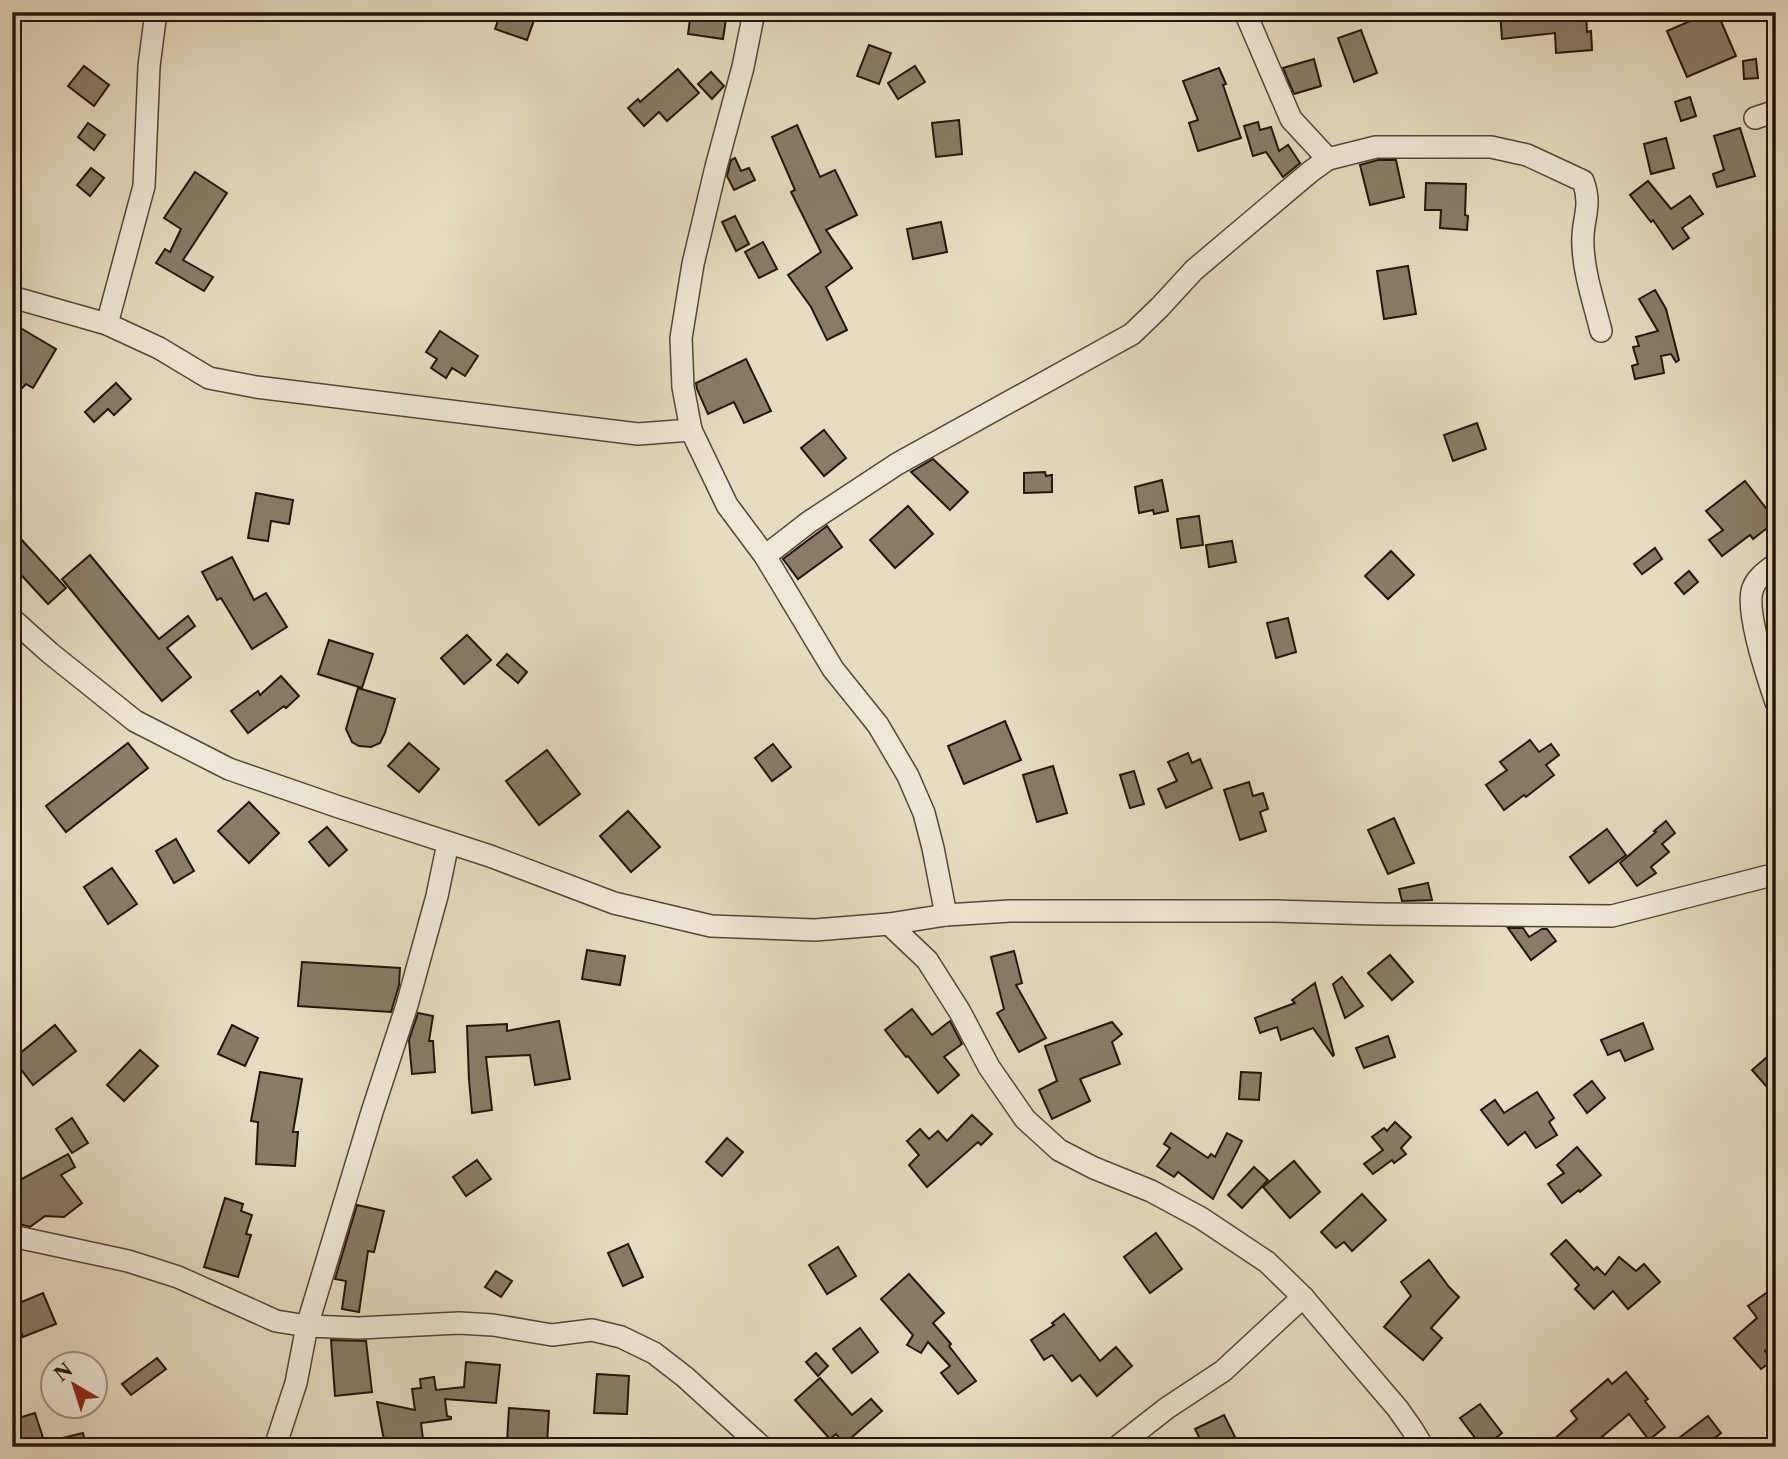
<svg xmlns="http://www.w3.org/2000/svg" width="1788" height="1459" viewBox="0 0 1788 1459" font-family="'Libre Caslon Text',serif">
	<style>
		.building { fill: #887c67; stroke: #221506; stroke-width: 2 }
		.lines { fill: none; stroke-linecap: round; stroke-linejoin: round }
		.minor-casing { stroke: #534735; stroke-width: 24 }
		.minor { stroke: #efe8d7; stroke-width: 21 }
	</style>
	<rect width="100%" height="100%" fill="#e6dcc1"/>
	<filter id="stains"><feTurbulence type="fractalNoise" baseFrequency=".00286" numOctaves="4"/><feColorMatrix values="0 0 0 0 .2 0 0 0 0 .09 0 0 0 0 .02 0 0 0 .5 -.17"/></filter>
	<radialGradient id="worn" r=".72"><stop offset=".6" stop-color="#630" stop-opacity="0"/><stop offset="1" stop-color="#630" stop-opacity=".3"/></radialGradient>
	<g class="building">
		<path d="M501,12H537L527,40L495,29Z"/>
		<path d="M691,12H727L723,39L688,34Z"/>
		<path d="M1500,12H1586L1587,32L1591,31L1592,50L1556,53L1555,33L1502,39Z"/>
		<path d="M1711,12H1717L1736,56L1687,77L1667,31Z"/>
		<path d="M1361,30L1377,73L1354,82L1338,38Z"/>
		<path d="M869,45L891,53L879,84L857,76Z"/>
		<path d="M1314,59L1321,86L1294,94L1283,68Z"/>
		<path d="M1756,59L1758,78L1744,79L1743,61Z"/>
		<path d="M84,66L109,85L94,106L68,86Z"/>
		<path d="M915,66L925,82L898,99L888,83Z"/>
		<path d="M1219,68L1226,84L1223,85L1241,138L1198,151L1189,123L1198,120L1183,81Z"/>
		<path d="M678,69L699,93L667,121L659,112L644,126L628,108L638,99L640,102Z"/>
		<path d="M711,72L724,86L712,99L698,84Z"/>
		<path d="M1690,97L1696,116L1681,121L1675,102Z"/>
		<path d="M959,120L962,154L936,157L932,123Z"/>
		<path d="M1258,122L1260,130L1271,127L1279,151L1288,145L1300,163L1283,177L1266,152L1253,156L1244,126Z"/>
		<path d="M88,123L105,135L94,150L78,137Z"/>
		<path d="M797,125L820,177L835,170L857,215L826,230L852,268L826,287L847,330L827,340L811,307L788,275L821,252L791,192L795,190L772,137Z"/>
		<path d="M1740,128L1755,176L1717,187L1713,174L1724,170L1714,136Z"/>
		<path d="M1666,138L1674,168L1651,174L1644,144Z"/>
		<path d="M735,158L741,171L749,168L755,180L734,190L727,176L731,160Z"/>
		<path d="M1378,160H1396L1404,197L1370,205L1360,165Z"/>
		<path d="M91,168L104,178L90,196L77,185Z"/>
		<path d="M195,172L227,193L183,260L213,277L204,291L156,263L165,249L170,252L181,229L164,218Z"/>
		<path d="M1648,181L1671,209L1690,196L1703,214L1682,228L1689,238L1673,249L1653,220L1651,222L1630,195Z"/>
		<path d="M1426,183L1466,184L1465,215L1468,216L1467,230L1440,228L1441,210H1425Z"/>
		<path d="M735,216L749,244L736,251L722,222Z"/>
		<path d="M941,222L947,252L913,259L907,229Z"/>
		<path d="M763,242L777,269L759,278L745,252Z"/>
		<path d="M1408,266L1416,314L1384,319L1377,271Z"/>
		<path d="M1655,290L1666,309L1679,360L1676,362L1671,354L1661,356L1664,373L1635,379L1632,366L1638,364L1633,347L1639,346L1636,337L1658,331L1639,299Z"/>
		<path d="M12,323L56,349L33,388L26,384L12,399Z"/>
		<path d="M440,331L478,356L465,376L452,368L446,378L431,368L437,359L426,352Z"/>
		<path d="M746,359L771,411L744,423L734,402L708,414L697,389L696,383Z"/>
		<path d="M116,383L131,399L114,415L108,409L94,422L85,412Z"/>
		<path d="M1477,423L1486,449L1453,461L1444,435Z"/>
		<path d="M824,430L846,458L824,476L801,448Z"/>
		<path d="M933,459L968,492L950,510L911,472Z"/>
		<path d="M1045,472L1046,476L1052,475V492L1024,493V473Z"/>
		<path d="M1162,480L1168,511L1154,514L1153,510L1139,513L1135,487Z"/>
		<path d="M1745,481L1776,521L1753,539L1750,535L1722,556L1709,540L1723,530L1706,511Z"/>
		<path d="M256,493L293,500L289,524L271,521L268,541L248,538Z"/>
		<path d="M908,506L933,534L895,568L870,540Z"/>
		<path d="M1199,516L1203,545L1181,548L1177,519Z"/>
		<path d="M827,526L842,547L798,579L783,559Z"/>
		<path d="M19,537L66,588L48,604L12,565V543Z"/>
		<path d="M1232,541L1236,562L1209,567L1206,545Z"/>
		<path d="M1655,548L1662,559L1642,574L1634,564Z"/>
		<path d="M1391,551L1414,575L1388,599L1365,576Z"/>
		<path d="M90,555L159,639L188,616L195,626L167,648L191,677L162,701L62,579Z"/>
		<path d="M232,557L254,600L266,593L287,627L252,649L221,598L217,600L202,572Z"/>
		<path d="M1689,571L1698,582L1684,594L1675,583Z"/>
		<path d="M1288,618L1296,652L1276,658L1267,623Z"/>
		<path d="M467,635L491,660L464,684L441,658Z"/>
		<path d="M329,640L373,654L362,688L318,674Z"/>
		<path d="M507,654L527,672L518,683L497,665Z"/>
		<path d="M281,676L299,696L286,708L284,706L248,733L231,711L258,691L260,695Z"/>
		<path d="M358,688L395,699L385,733L380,743L371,747L359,746L352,742L346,729Z"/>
		<path d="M1005,721L1021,760L964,784L948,746Z"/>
		<path d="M1530,740L1539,752L1551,744L1559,755L1546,765L1554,775L1526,797L1524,795L1504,810L1486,785L1507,770L1500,762Z"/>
		<path d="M128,743L148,768L66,832L46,806Z"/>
		<path d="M409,743L439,769L419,792L388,766Z"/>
		<path d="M773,744L791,767L772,781L755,758Z"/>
		<path d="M547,750L580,794L539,825L506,781Z"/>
		<path d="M1188,753L1192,763L1200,759L1212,788L1166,808L1158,789L1177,781L1168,762Z"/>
		<path d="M1053,766L1067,813L1037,822L1023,775Z"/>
		<path d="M1134,771L1144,804L1130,808L1120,775Z"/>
		<path d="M1249,782L1253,796L1263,793L1268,809L1260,812L1266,831L1240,840L1224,790Z"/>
		<path d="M249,802L279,833L249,863L218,831Z"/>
		<path d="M628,811L660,847L631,872L600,836Z"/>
		<path d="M1394,818L1414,863L1388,874L1368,830Z"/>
		<path d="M1666,821L1675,833L1662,844L1669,852L1651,867L1656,873L1637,886L1620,863L1656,832L1654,831Z"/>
		<path d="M327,827L347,850L329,866L309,842Z"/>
		<path d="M1607,829L1626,855L1589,883L1570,857Z"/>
		<path d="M176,839L194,871L174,883L156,851Z"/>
		<path d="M112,868L137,904L108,924L84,887Z"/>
		<path d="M1428,883L1432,900L1402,901L1399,889Z"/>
		<path d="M1508,928H1523L1529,937L1542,929H1547L1556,941L1531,960Z"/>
		<path d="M587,950L625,956L620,985L582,979Z"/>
		<path d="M1014,951L1022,983L1016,985L1046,1038L1019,1052L997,1013L1004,1009L991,957Z"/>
		<path d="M1390,955L1413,982L1392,1000L1368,973Z"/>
		<path d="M302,962L400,968L399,985L391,1012L298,1006Z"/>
		<path d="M1342,977L1363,1006L1345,1018L1333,984Z"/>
		<path d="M1315,983L1334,1055L1333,1056L1313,1028L1281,1040L1277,1027L1260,1033L1255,1018L1295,1003L1292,1000Z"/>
		<path d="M912,1009L932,1035L950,1021L962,1044L944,1057L959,1075L938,1093L908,1056L906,1057L885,1030Z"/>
		<path d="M418,1013L433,1016L429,1041H433L435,1072L412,1074L409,1040Z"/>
		<path d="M559,1021L570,1079L535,1085L530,1055L486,1057L492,1110L472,1113L469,1080L467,1026L507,1024V1031Z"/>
		<path d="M1112,1022L1122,1034L1112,1042L1120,1064L1080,1079L1090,1101L1052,1119L1039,1090L1057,1081L1045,1046Z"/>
		<path d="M1643,1023L1653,1049L1625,1061L1620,1050L1608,1055L1601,1040Z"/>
		<path d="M55,1025L76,1051L33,1085L13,1059Z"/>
		<path d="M232,1025L258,1038L245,1066L218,1054Z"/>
		<path d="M1388,1036L1395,1057L1364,1068L1356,1048Z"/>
		<path d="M140,1050L158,1066L124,1101L107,1085Z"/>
		<path d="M1766,1058L1776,1069V1097L1752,1070Z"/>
		<path d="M260,1072L302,1079L293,1132H298L295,1166L256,1164L258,1122L251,1121Z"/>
		<path d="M1241,1072L1261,1073L1259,1100L1239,1099Z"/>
		<path d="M1592,1081L1605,1098L1587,1113L1574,1095Z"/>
		<path d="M1537,1092L1554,1118L1549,1122L1557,1135L1536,1148L1525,1132L1508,1145L1481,1110L1495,1100L1504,1113Z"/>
		<path d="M972,1115L992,1134L981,1145L978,1142L927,1187L909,1165L919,1155L907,1141L920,1129L929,1139L938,1131L947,1141Z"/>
		<path d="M72,1118L88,1143L72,1153L56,1129Z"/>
		<path d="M1395,1122L1411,1137L1401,1148L1406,1154L1394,1163L1392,1160L1373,1174L1364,1164L1383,1150L1372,1137L1384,1128L1387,1131Z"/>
		<path d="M1171,1133L1208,1158L1211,1154L1215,1157L1227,1133L1242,1141L1213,1199L1178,1172L1174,1177L1157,1166L1170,1148L1164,1144Z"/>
		<path d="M727,1138L743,1152L722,1176L706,1162Z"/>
		<path d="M1577,1147L1601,1175L1580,1192L1579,1190L1562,1203L1548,1184L1564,1173L1557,1165Z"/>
		<path d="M68,1154L75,1167L61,1175L82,1203L64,1217L45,1216L30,1227L20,1224L12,1214V1164L22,1179Z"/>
		<path d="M477,1160L491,1179L466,1196L453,1177Z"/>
		<path d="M1294,1161L1320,1192L1290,1218L1263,1187Z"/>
		<path d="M1254,1167L1268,1180L1242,1208L1228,1195Z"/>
		<path d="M1362,1194L1386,1220L1352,1251L1344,1242L1336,1248L1321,1232Z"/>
		<path d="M225,1198L243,1204L241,1211L252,1215L246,1234L251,1235L238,1277L204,1267Z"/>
		<path d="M357,1205L384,1211L374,1252L368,1251L359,1312L342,1309L346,1281L335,1279Z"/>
		<path d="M1156,1233L1182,1269L1150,1293L1124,1257Z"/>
		<path d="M1566,1240L1594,1270L1597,1267L1605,1275L1619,1257L1636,1271L1644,1264L1660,1282L1628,1309L1613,1291L1594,1309L1575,1289L1579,1285L1551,1254Z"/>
		<path d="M628,1244L643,1277L623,1286L608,1253Z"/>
		<path d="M838,1247L856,1276L827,1294L809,1265Z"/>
		<path d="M1429,1260L1449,1287L1459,1297L1431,1328L1442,1338L1423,1360L1384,1327L1411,1296L1401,1282Z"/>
		<path d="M496,1271L512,1281L501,1297L485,1287Z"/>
		<path d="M909,1274L944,1313L933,1323L951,1344L949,1346L976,1381L958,1394L941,1373L950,1366L928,1342L921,1353L907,1345L913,1335L881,1299Z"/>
		<path d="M1776,1286V1342L1765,1351L1772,1361L1761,1369L1734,1338L1757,1318L1748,1306Z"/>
		<path d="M43,1293L56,1324L23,1337L12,1311V1306Z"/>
		<path d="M1064,1314L1100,1361L1116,1347L1132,1366L1097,1396L1080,1375L1072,1381L1052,1355L1044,1360L1031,1340L1054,1325L1052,1323Z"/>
		<path d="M860,1328L878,1352L852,1373L833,1349Z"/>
		<path d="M331,1340L366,1341L372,1392L335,1396Z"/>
		<path d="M816,1353L828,1366L818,1376L806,1362Z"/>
		<path d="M157,1358L166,1369L131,1395L122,1384Z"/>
		<path d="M466,1362L500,1365L496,1403L445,1399L447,1416L451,1417V1419L421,1423L424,1447H409L408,1442L385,1446L377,1402L415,1410L412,1389L421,1388L420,1379L434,1377L436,1390L464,1387Z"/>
		<path d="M1626,1372L1648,1399L1645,1401L1665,1427L1649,1440L1629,1414L1590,1447H1545L1577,1419L1571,1411L1608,1379L1612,1384Z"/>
		<path d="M597,1374L629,1376L627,1414L594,1413Z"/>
		<path d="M820,1378L852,1415L871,1399L882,1411L844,1444L836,1434L830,1439L795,1400Z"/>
		<path d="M1480,1404L1502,1433L1484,1447H1482L1460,1418Z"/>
		<path d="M509,1408L549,1411L547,1444L507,1442Z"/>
		<path d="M35,1413L46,1447H12V1420Z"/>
		<path d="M1224,1415L1235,1437L1214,1447H1204L1195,1429Z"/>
		<path d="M1708,1416L1721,1433L1703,1447H1685L1679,1438Z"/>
		<path d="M83,1433L86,1447H47L46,1442Z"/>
	</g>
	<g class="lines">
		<g class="minor-casing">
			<g id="minor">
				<path d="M754,12L743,67L716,167L693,264L681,338L683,387L691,430L727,505L765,556L833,669L878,725L908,776L924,813L933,848L946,915"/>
				<path d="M1245,12L1291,119L1328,159"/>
				<path d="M1755,118L1776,111"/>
				<path d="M12,297L107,324L159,348L209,378L256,387L638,434L691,430"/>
				<path d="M107,324L144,186L149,66L156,12"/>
				<path d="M765,556L809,522L897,464L1132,334L1160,307L1194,270L1310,172L1328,159L1376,147H1491L1527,155L1583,181C1593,208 1581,220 1583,246C1584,274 1594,303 1601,331"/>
				<path d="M1776,564C1767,571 1757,577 1753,588C1744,609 1768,679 1776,702"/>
				<path d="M12,619L50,653L135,721L229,769L339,807L490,856L614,903L711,926L815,930L889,924L946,915L1010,911H1275L1377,914L1612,916L1776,874"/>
				<path d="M889,924L927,960L960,1012L989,1067L1025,1119L1059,1150L1094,1168L1151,1191L1201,1218L1267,1262L1303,1297L1346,1348L1398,1409L1412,1429L1423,1447"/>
				<path d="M12,1236L128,1261L178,1277L276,1321L307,1326L359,1328L459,1323L493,1325L552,1335L592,1330L621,1337L654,1353L685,1377L762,1447"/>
				<path d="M275,1447L296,1383L307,1326L372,1112L407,1005L437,896L448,843"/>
				<path d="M1117,1447L1167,1408L1223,1371L1303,1297"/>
			</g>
		</g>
		<use href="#minor" class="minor"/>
	</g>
	<rect width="1788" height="1459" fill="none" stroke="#e6dcc1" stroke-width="42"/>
	<rect x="14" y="14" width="1760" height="1431" fill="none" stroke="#221506" stroke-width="3.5"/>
	<rect x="21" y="21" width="1746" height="1417" fill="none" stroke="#221506" stroke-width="2"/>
	<g transform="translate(74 1385) rotate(321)"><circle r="33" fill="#efe8d7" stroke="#9d9483" stroke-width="2"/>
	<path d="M0-5L12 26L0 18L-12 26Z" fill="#8f2418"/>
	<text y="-10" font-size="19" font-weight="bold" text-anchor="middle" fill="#221506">N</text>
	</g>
	<rect width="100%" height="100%" filter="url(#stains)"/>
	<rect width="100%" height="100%" fill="url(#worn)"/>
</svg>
